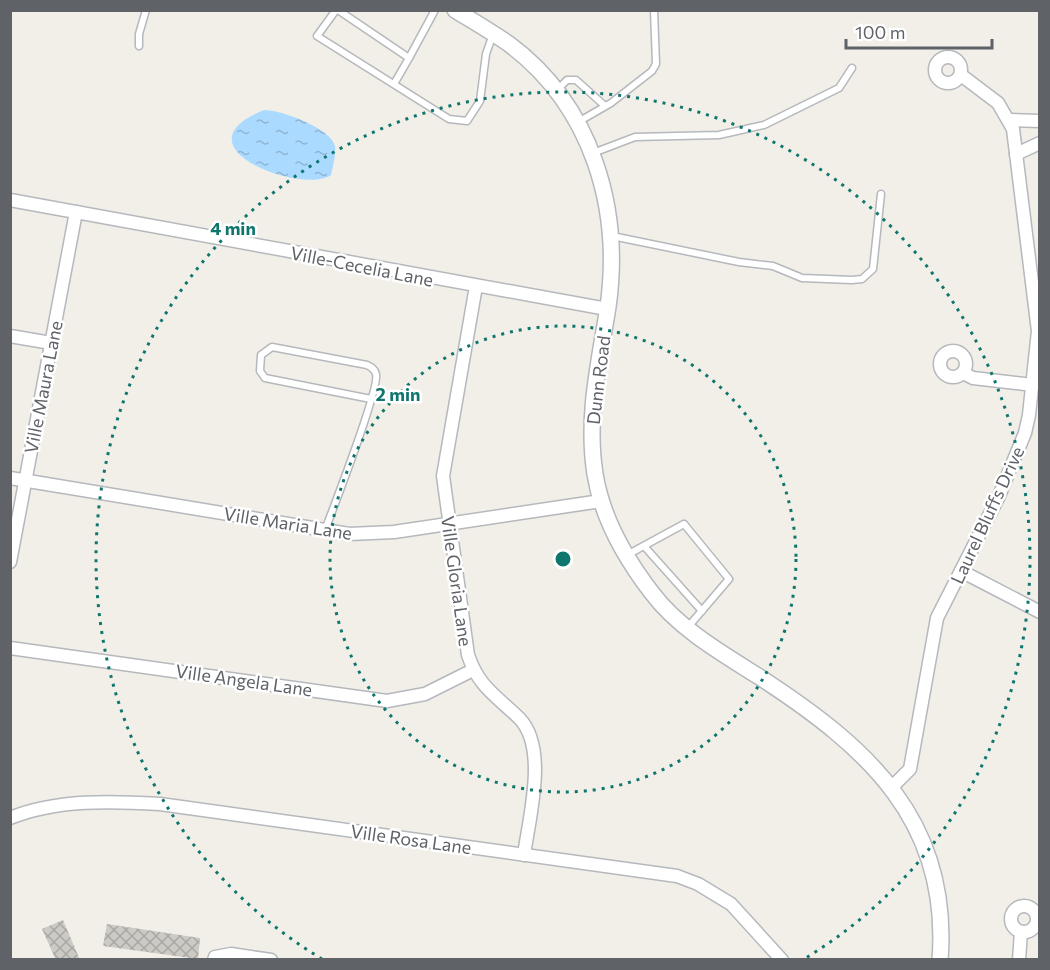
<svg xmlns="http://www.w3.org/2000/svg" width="1050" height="970" viewBox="0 0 1050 970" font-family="Commissioner,sans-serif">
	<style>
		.water { fill: url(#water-ripples) }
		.building { fill: url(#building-cross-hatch) }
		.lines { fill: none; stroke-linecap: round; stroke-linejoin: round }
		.service-casing { stroke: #b5b8bc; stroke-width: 9 }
		.minor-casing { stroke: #b5b8bc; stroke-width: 15 }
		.tertiary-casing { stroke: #b5b8bc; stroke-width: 18 }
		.service { stroke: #fff; stroke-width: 6 }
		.minor { stroke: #fff; stroke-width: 12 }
		.tertiary { stroke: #fff; stroke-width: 15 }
		.ring { fill: none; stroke: #0f766e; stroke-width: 3; stroke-dasharray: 3 6 }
		.labels { text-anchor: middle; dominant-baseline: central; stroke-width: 5; stroke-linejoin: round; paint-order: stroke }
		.street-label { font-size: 18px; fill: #5f6368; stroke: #fff }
		.centre { fill: #0f766e; stroke: #fff; stroke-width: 3 }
		.ring-label { font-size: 18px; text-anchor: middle; font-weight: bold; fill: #0f766e; stroke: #fff; stroke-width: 5; stroke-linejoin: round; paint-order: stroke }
	</style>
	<defs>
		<pattern id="water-ripples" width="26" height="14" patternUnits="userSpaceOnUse" patternTransform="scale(1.5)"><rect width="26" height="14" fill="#aadaff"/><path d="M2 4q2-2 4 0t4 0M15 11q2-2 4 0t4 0" fill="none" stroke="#8eb4d2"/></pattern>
		<pattern id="building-cross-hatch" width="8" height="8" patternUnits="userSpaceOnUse" patternTransform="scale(1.5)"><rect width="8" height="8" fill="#cccac5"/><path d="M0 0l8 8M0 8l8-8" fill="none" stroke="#a9a8a4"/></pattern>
	</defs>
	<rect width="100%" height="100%" fill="#f1efe8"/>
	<path class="water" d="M264,110C281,110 331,128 335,146C336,155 333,166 331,175C303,195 172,147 264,110Z"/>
	<g class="building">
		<path d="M63,920L80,960H56L42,929Z"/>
		<path d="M107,924L200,938L198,959L103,946Z"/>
	</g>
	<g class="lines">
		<g class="service-casing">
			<g id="service">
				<path d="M336,10L317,36L449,119L467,121L480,101L486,54L493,34"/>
				<path d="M338,10L409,58L435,10"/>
				<path d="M139,46V34L146,10"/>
				<path d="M394,84L409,58"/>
				<path d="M557,90L567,80H576L605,106"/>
				<path d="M578,122L611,103L652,71L656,64L654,10"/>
				<path d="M593,153L635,137L719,135L764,125L839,88L852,68"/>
				<path d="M612,236L739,262L773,266L802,278L852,280L862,279L873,269L881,194"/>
				<path d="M325,530C333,509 380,387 376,374C375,369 371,367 367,365L272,347L261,355L260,371L265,378L371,399"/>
				<path d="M644,546L702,611"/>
				<path d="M627,555L684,524L729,579L688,627"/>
			</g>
		</g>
		<g class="minor-casing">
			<g id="minor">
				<circle cx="948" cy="70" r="13"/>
				<path d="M1010,120L1040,121"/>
				<path d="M1016,154L1040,143"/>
				<path d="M10,200L607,309"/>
				<path d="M476,286L443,476L468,655C479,688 497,696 520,719C548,749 529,818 524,855"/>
				<path d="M10,336L51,343"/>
				<circle cx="953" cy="364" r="13"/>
				<path d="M963,373L973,378L1033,385"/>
				<path d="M10,478L349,534L394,532L601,501"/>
				<path d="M10,562L76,212"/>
				<path d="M961,571L1040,612"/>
				<path d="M10,648L387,701L425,694L473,670"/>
				<path d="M892,787L910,769L937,618L999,496L1025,433L1029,415L1038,331L1013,129L998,103L961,75"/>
				<path d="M10,818C57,799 111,801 160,804L677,876L698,884L731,904L782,960"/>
				<circle cx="1024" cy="919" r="13"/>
				<path d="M214,960L215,957L231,954L271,960"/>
				<path d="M1019,960L1021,932"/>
			</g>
		</g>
		<g class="tertiary-casing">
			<path id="tertiary" d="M455,10C473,21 492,32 509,44C592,106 622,208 608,307C599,363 586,417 595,474C602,518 625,558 652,593C679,629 723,654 761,678C867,747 951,821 940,960"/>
		</g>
		<use href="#service" class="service"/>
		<use href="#minor" class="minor"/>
		<use href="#tertiary" class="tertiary"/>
	</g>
	<g class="ring">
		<circle cx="563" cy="559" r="233"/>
		<path d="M322 959A467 467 0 1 1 804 959"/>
	</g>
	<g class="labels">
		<g class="street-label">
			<text transform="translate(362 266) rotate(11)">Ville-Cecelia Lane</text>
			<text transform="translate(598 380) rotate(-83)">Dunn Road</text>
			<text transform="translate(43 387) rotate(-79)">Ville Maura Lane</text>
			<text transform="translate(987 515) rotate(-65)">Laurel Bluffs Drive</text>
			<text transform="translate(288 523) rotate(9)">Ville Maria Lane</text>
			<text transform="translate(457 581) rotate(82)">Ville Gloria Lane</text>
			<text transform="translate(244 680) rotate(8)">Ville Angela Lane</text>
			<text transform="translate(411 839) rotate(8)">Ville Rosa Lane</text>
		</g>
	</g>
	<circle cx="563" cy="559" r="9" class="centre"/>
	<g class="ring-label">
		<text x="233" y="235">4 min</text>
		<text x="398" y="401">2 min</text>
	</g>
	<rect width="1050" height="970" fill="none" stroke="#5f6368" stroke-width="24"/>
	<path d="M846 39v9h146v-9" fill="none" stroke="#5f6368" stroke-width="3"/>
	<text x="855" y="39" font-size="18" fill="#5f6368" stroke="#ffffff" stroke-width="4.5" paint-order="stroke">100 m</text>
</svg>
